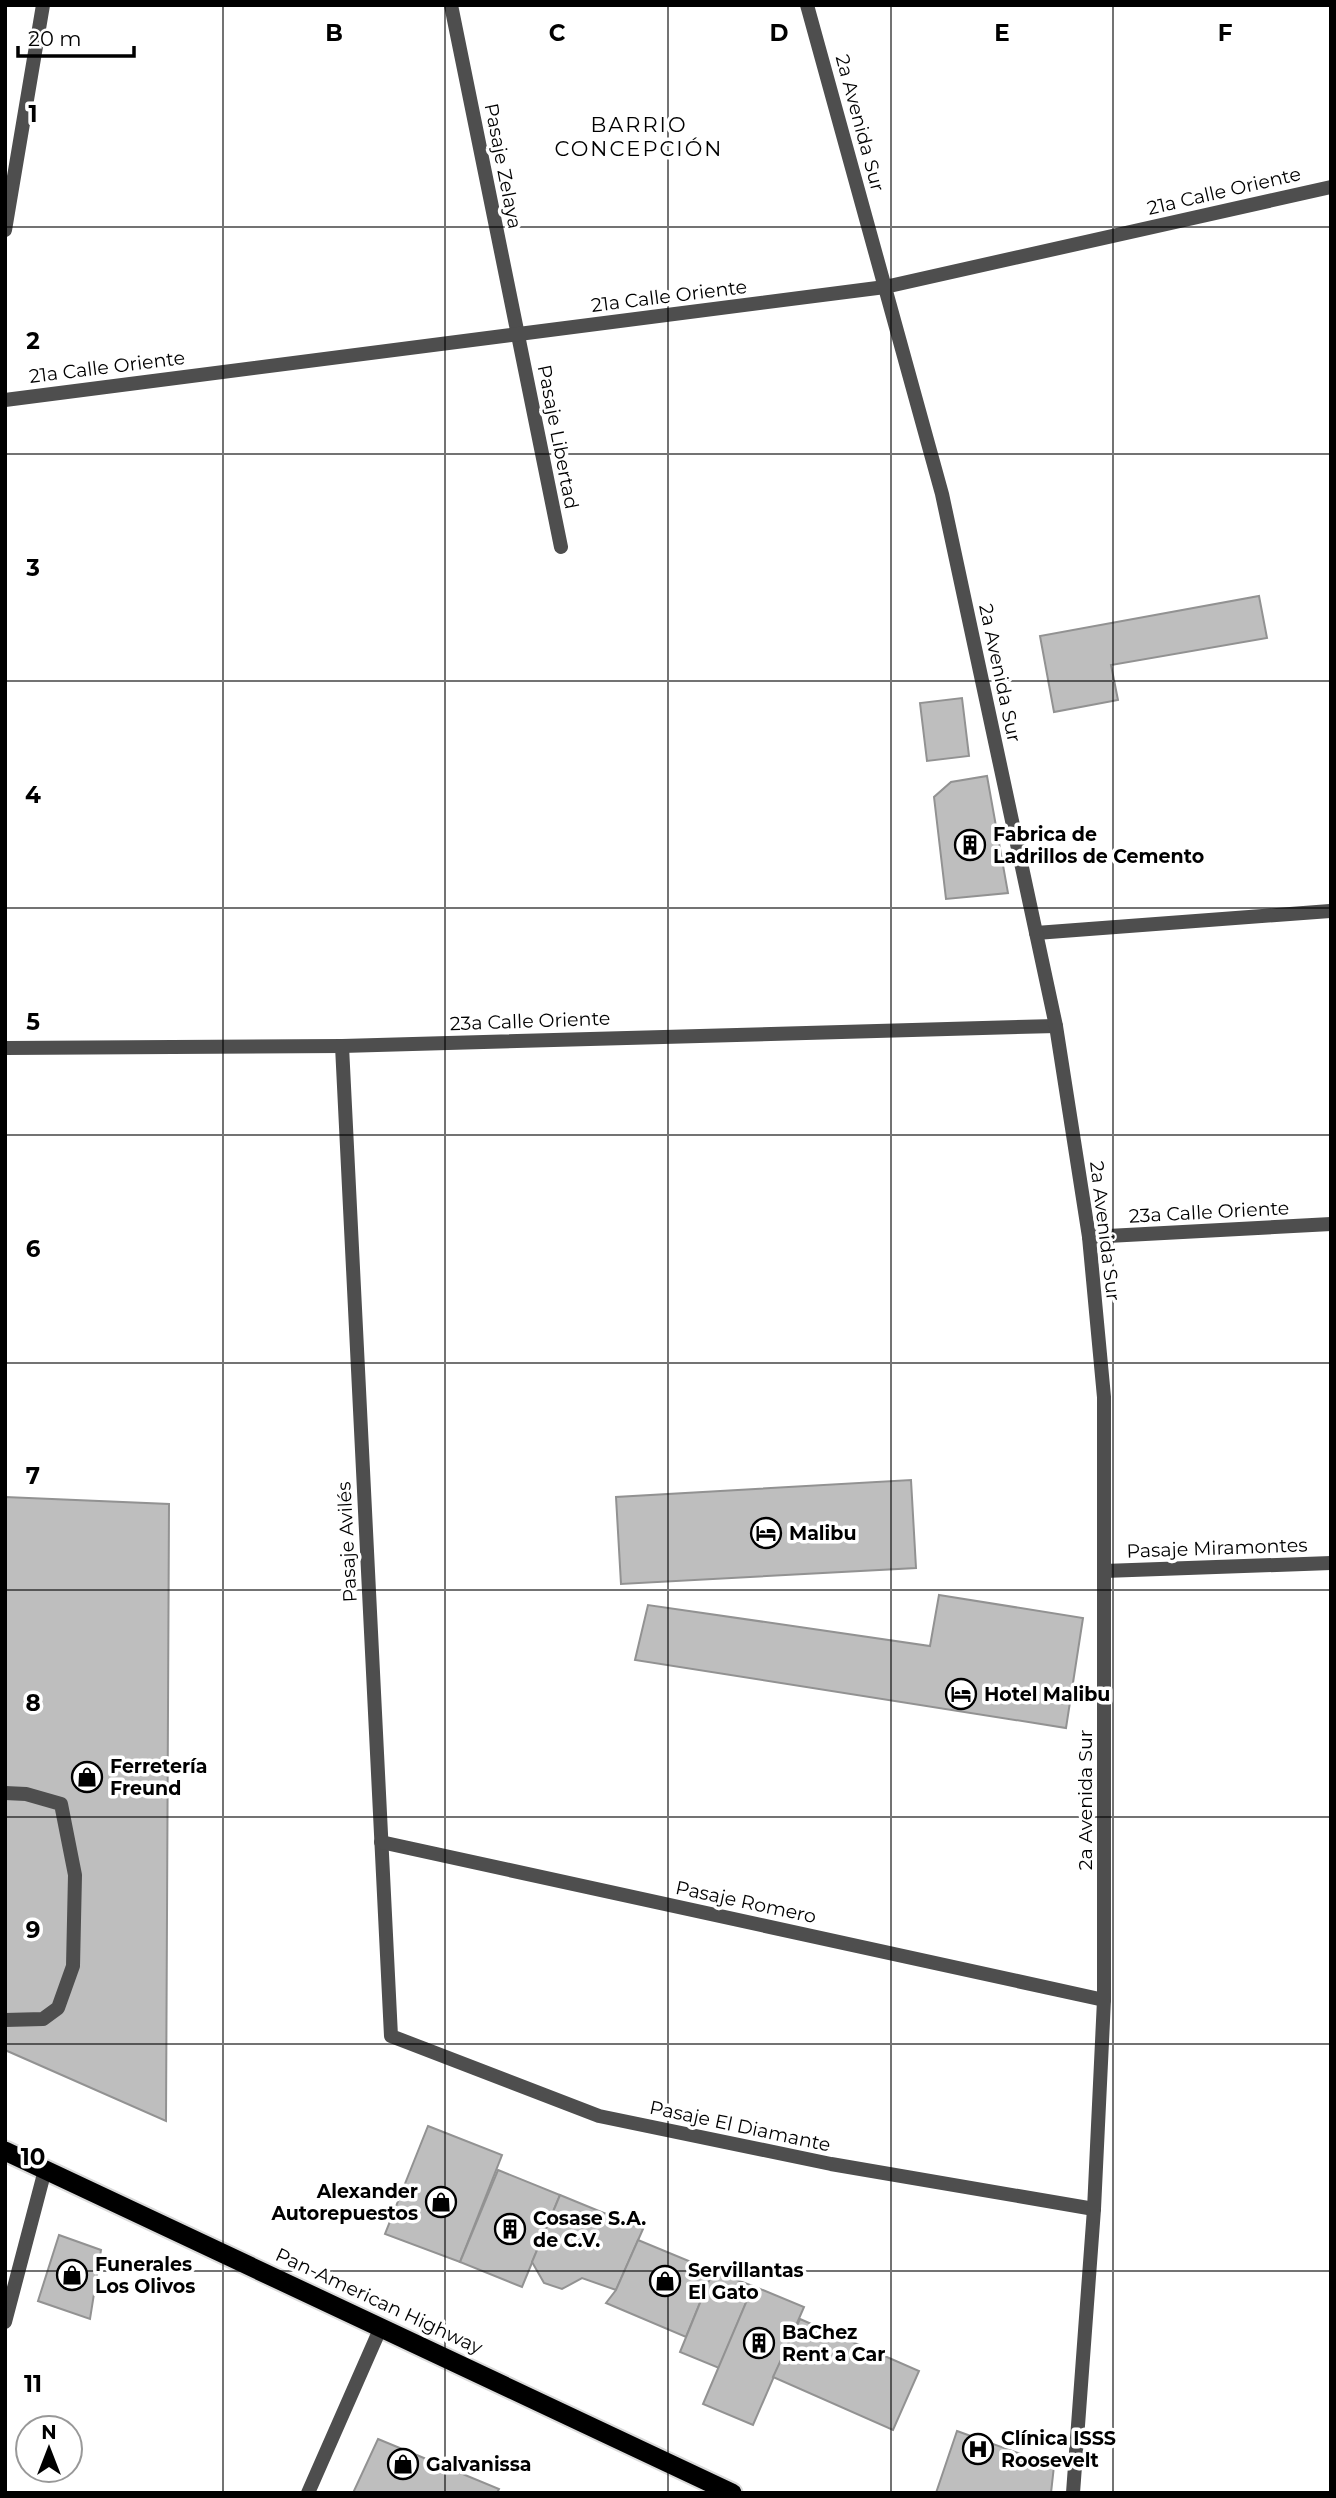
<svg xmlns="http://www.w3.org/2000/svg" width="1336" height="2498" viewBox="0 0 1336 2498" font-family="Montserrat,sans-serif">
	<style>
		.building { fill: #bebebe; stroke: #929292; stroke-width: 2 }
		.lines { fill: none; stroke-linecap: round; stroke-linejoin: round }
		.trunk-casing { stroke: #dbdbdb; stroke-width: 23 }
		.service { stroke: #4e4e4e; stroke-width: 14 }
		.minor { stroke: #4e4e4e; stroke-width: 14 }
		.tertiary { stroke: #4e4e4e; stroke-width: 14 }
		.trunk { stroke: #000; stroke-width: 19 }
		.grid { fill: none; stroke: #000; stroke-width: 2; stroke-opacity: 0.55 }
		.labels { text-anchor: middle; dominant-baseline: central; stroke-width: 7; stroke-linejoin: round; paint-order: stroke }
		.street-label { font-size: 19px; fill: #000; stroke: #fff }
		.poi-label { font-size: 19px; font-weight: bold; fill: #000; stroke: #fff; text-anchor: start }
		.neighbourhood-label { font-size: 21px; letter-spacing: 2px; fill: #000; stroke: #fff }
		.grid-label { font-size: 23px; text-anchor: middle; font-weight: bold; fill: #000; stroke: #fff; stroke-width: 7; stroke-linejoin: round; paint-order: stroke }
	</style>
	<rect width="100%" height="100%" fill="#fff"/>
	<g class="building">
		<path d="M1259,596L1267,638L1111,665L1118,700L1054,712L1040,636Z"/>
		<path d="M962,698L969,756L927,761L920,703Z"/>
		<path d="M987,776L1008,893L946,899L934,797L951,782Z"/>
		<path d="M911,1480L916,1568L621,1584L616,1497Z"/>
		<path d="M5,1497L169,1504L166,2121L5,2050Z"/>
		<path d="M939,1595L1083,1618L1066,1728L635,1660L648,1605L930,1646Z"/>
		<path d="M428,2126L502,2155L460,2262L385,2234Z"/>
		<path d="M498,2170L560,2195L522,2287L460,2262Z"/>
		<path d="M560,2195L643,2229L616,2290L582,2278L562,2289L544,2283L532,2262Z"/>
		<path d="M59,2235L101,2250L90,2319L38,2301Z"/>
		<path d="M638,2240L713,2271L686,2337L606,2303L616,2290Z"/>
		<path d="M713,2271L753,2286L719,2368L680,2352Z"/>
		<path d="M753,2286L804,2307L753,2425L703,2404Z"/>
		<path d="M800,2319L919,2371L893,2430L773,2377Z"/>
		<path d="M957,2431L1054,2466L1051,2493H936Z"/>
		<path d="M378,2439L499,2489L497,2493H353Z"/>
	</g>
	<g class="lines">
		<g class="trunk-casing">
			<path id="trunk" d="M5,2151L732,2493"/>
		</g>
		<g class="service">
			<path d="M1036,933L1330,911"/>
			<path d="M5,1793L26,1794L61,1804L75,1875L73,1966L58,2008L43,2019L5,2020"/>
		</g>
		<g class="minor">
			<path d="M451,5L561,547"/>
			<path d="M5,230L43,5"/>
			<path d="M5,400L885,287L1331,187"/>
			<path d="M342,1046L391,2036L599,2116L831,2164L1094,2209"/>
			<path d="M5,1048L342,1046L1056,1026"/>
			<path d="M1089,1237L1331,1224"/>
			<path d="M1104,1571L1331,1563"/>
			<path d="M381,1842L1104,2000"/>
			<path d="M5,2322L45,2170"/>
			<path d="M308,2493L381,2327"/>
		</g>
		<path class="tertiary" d="M807,5L942,494L1056,1026L1089,1237L1104,1397V2000L1094,2209L1073,2493"/>
		<use href="#trunk" class="trunk"/>
	</g>
	<path class="grid" d="M223,5V2493M445,5V2493M668,5V2493M891,5V2493M1113,5V2493M5,227H1331M5,454H1331M5,681H1331M5,908H1331M5,1135H1331M5,1363H1331M5,1590H1331M5,1817H1331M5,2044H1331M5,2271H1331"/>
	<defs>
		<g id="building-ring" transform="scale(1.575)"><circle r="9.5" fill="#fff" stroke="#000" stroke-width="1.5"/><path d="M-4-6H4V6H1V3H-1V6H-4ZM-2.5-4.3h1.7v1.8h-1.7ZM.8-4.3h1.7v1.8H.8ZM-2.5-1h1.7V.8h-1.7ZM.8-1h1.7V.8H.8Z" fill="#000"/></g>
		<g id="hotel-ring" transform="scale(1.575)"><circle r="9.5" fill="#fff" stroke="#000" stroke-width="1.5"/><path d="M-6-4.5h1.5V1H6V5H4.5V3h-9V5H-6ZM-4 0a1.8 1.8 0 1 1 3.6 0ZM.5 0V-2.5h3Q6-2.5 6 0Z" fill="#000"/></g>
		<g id="shop-ring" transform="scale(1.575)"><circle r="9.5" fill="#fff" stroke="#000" stroke-width="1.5"/><path d="M-5-2.5h2.3a2.7 3.5 0 0 1 5.4 0H5L5.5 6h-11ZM-1.5-2.5h3a1.5 2.3 0 0 0-3 0Z" fill="#000"/></g>
		<g id="hospital-ring" transform="scale(1.575)"><circle r="9.5" fill="#fff" stroke="#000" stroke-width="1.5"/><path d="M-5-5h3v3.5h4V-5h3V5h-3V1.5h-4V5h-3Z" fill="#000"/></g>
	</defs>
	<g fill-rule="evenodd">
		<use href="#building-ring" x="970" y="845"/>
		<use href="#hotel-ring" x="766" y="1533"/>
		<use href="#hotel-ring" x="961" y="1694"/>
		<use href="#shop-ring" x="87" y="1777"/>
		<use href="#shop-ring" x="441" y="2202"/>
		<use href="#building-ring" x="510" y="2229"/>
		<use href="#shop-ring" x="72" y="2275"/>
		<use href="#shop-ring" x="665" y="2281"/>
		<use href="#building-ring" x="759" y="2343"/>
		<use href="#hospital-ring" x="978" y="2449"/>
		<use href="#shop-ring" x="403" y="2464"/>
	</g>
	<g class="labels">
		<g class="street-label">
			<text transform="translate(860 123) rotate(75)">2a Avenida Sur</text>
			<text transform="translate(503 166) rotate(79)">Pasaje Zelaya</text>
			<text transform="translate(1224 191) rotate(-13)">21a Calle Oriente</text>
			<text transform="translate(669 296) rotate(-7)">21a Calle Oriente</text>
			<text transform="translate(107 367) rotate(-7)">21a Calle Oriente</text>
			<text transform="translate(558 437) rotate(79)">Pasaje Libertad</text>
			<text transform="translate(1000 673) rotate(78)">2a Avenida Sur</text>
			<text transform="translate(530 1021) rotate(-2)">23a Calle Oriente</text>
			<text transform="translate(1209 1212) rotate(-3)">23a Calle Oriente</text>
			<text transform="translate(1105 1231) rotate(83)">2a Avenida Sur</text>
			<text transform="translate(347 1542) rotate(-93)">Pasaje Avilés</text>
			<text transform="translate(1217 1548) rotate(-2)">Pasaje Miramontes</text>
			<text transform="translate(1085 1800) rotate(-90)">2a Avenida Sur</text>
			<text transform="translate(746 1902) rotate(12)">Pasaje Romero</text>
			<text transform="translate(740 2126) rotate(12)">Pasaje El Diamante</text>
			<text transform="translate(379 2301) rotate(25)">Pan-American Highway</text>
		</g>
		<g class="poi-label">
			<text x="993" y="834">Fabrica de<tspan x="993" dy="22">Ladrillos de Cemento</tspan></text>
			<text x="789" y="1533">Malibu</text>
			<text x="984" y="1694">Hotel Malibu</text>
			<text x="110" y="1766">Ferretería<tspan x="110" dy="22">Freund</tspan></text>
			<text x="418" y="2191" text-anchor="end">Alexander<tspan x="418" dy="22">Autorepuestos</tspan></text>
			<text x="533" y="2218">Cosase S.A.<tspan x="533" dy="22">de C.V.</tspan></text>
			<text x="95" y="2264">Funerales<tspan x="95" dy="22">Los Olivos</tspan></text>
			<text x="688" y="2270">Servillantas<tspan x="688" dy="22">El Gato</tspan></text>
			<text x="782" y="2332">BaChez<tspan x="782" dy="22">Rent a Car</tspan></text>
			<text x="1001" y="2438">Clínica ISSS<tspan x="1001" dy="22">Roosevelt</tspan></text>
			<text x="426" y="2464">Galvanissa</text>
		</g>
		<g class="neighbourhood-label">
			<text x="639" y="124">BARRIO<tspan x="639" dy="24">CONCEPCIÓN</tspan></text>
		</g>
	</g>
	<g class="grid-label">
		<text x="334" y="41">B</text>
		<text x="557" y="41">C</text>
		<text x="779" y="41">D</text>
		<text x="1002" y="41">E</text>
		<text x="1225" y="41">F</text>
		<text x="33" y="122">1</text>
		<text x="33" y="349">2</text>
		<text x="33" y="576">3</text>
		<text x="33" y="803">4</text>
		<text x="33" y="1030">5</text>
		<text x="33" y="1257">6</text>
		<text x="33" y="1484">7</text>
		<text x="33" y="1711">8</text>
		<text x="33" y="1938">9</text>
		<text x="33" y="2165">10</text>
		<text x="33" y="2392">11</text>
	</g>
	<rect width="1336" height="2498" fill="none" stroke="#000000" stroke-width="14"/>
	<g transform="translate(49 2449)"><circle r="33" fill="#ffffff" stroke="#999999" stroke-width="2"/>
	<path d="M0-5L12 26L0 18L-12 26Z" fill="#000000"/>
	<text y="-10" font-size="19" font-weight="bold" text-anchor="middle" fill="#000000">N</text>
	</g>
	<path d="M18 46v10h116v-10" fill="none" stroke="#000000" stroke-width="3.5"/>
	<text x="28" y="46" font-size="21" fill="#000000" stroke="#ffffff" stroke-width="5" paint-order="stroke">20 m</text>
</svg>
